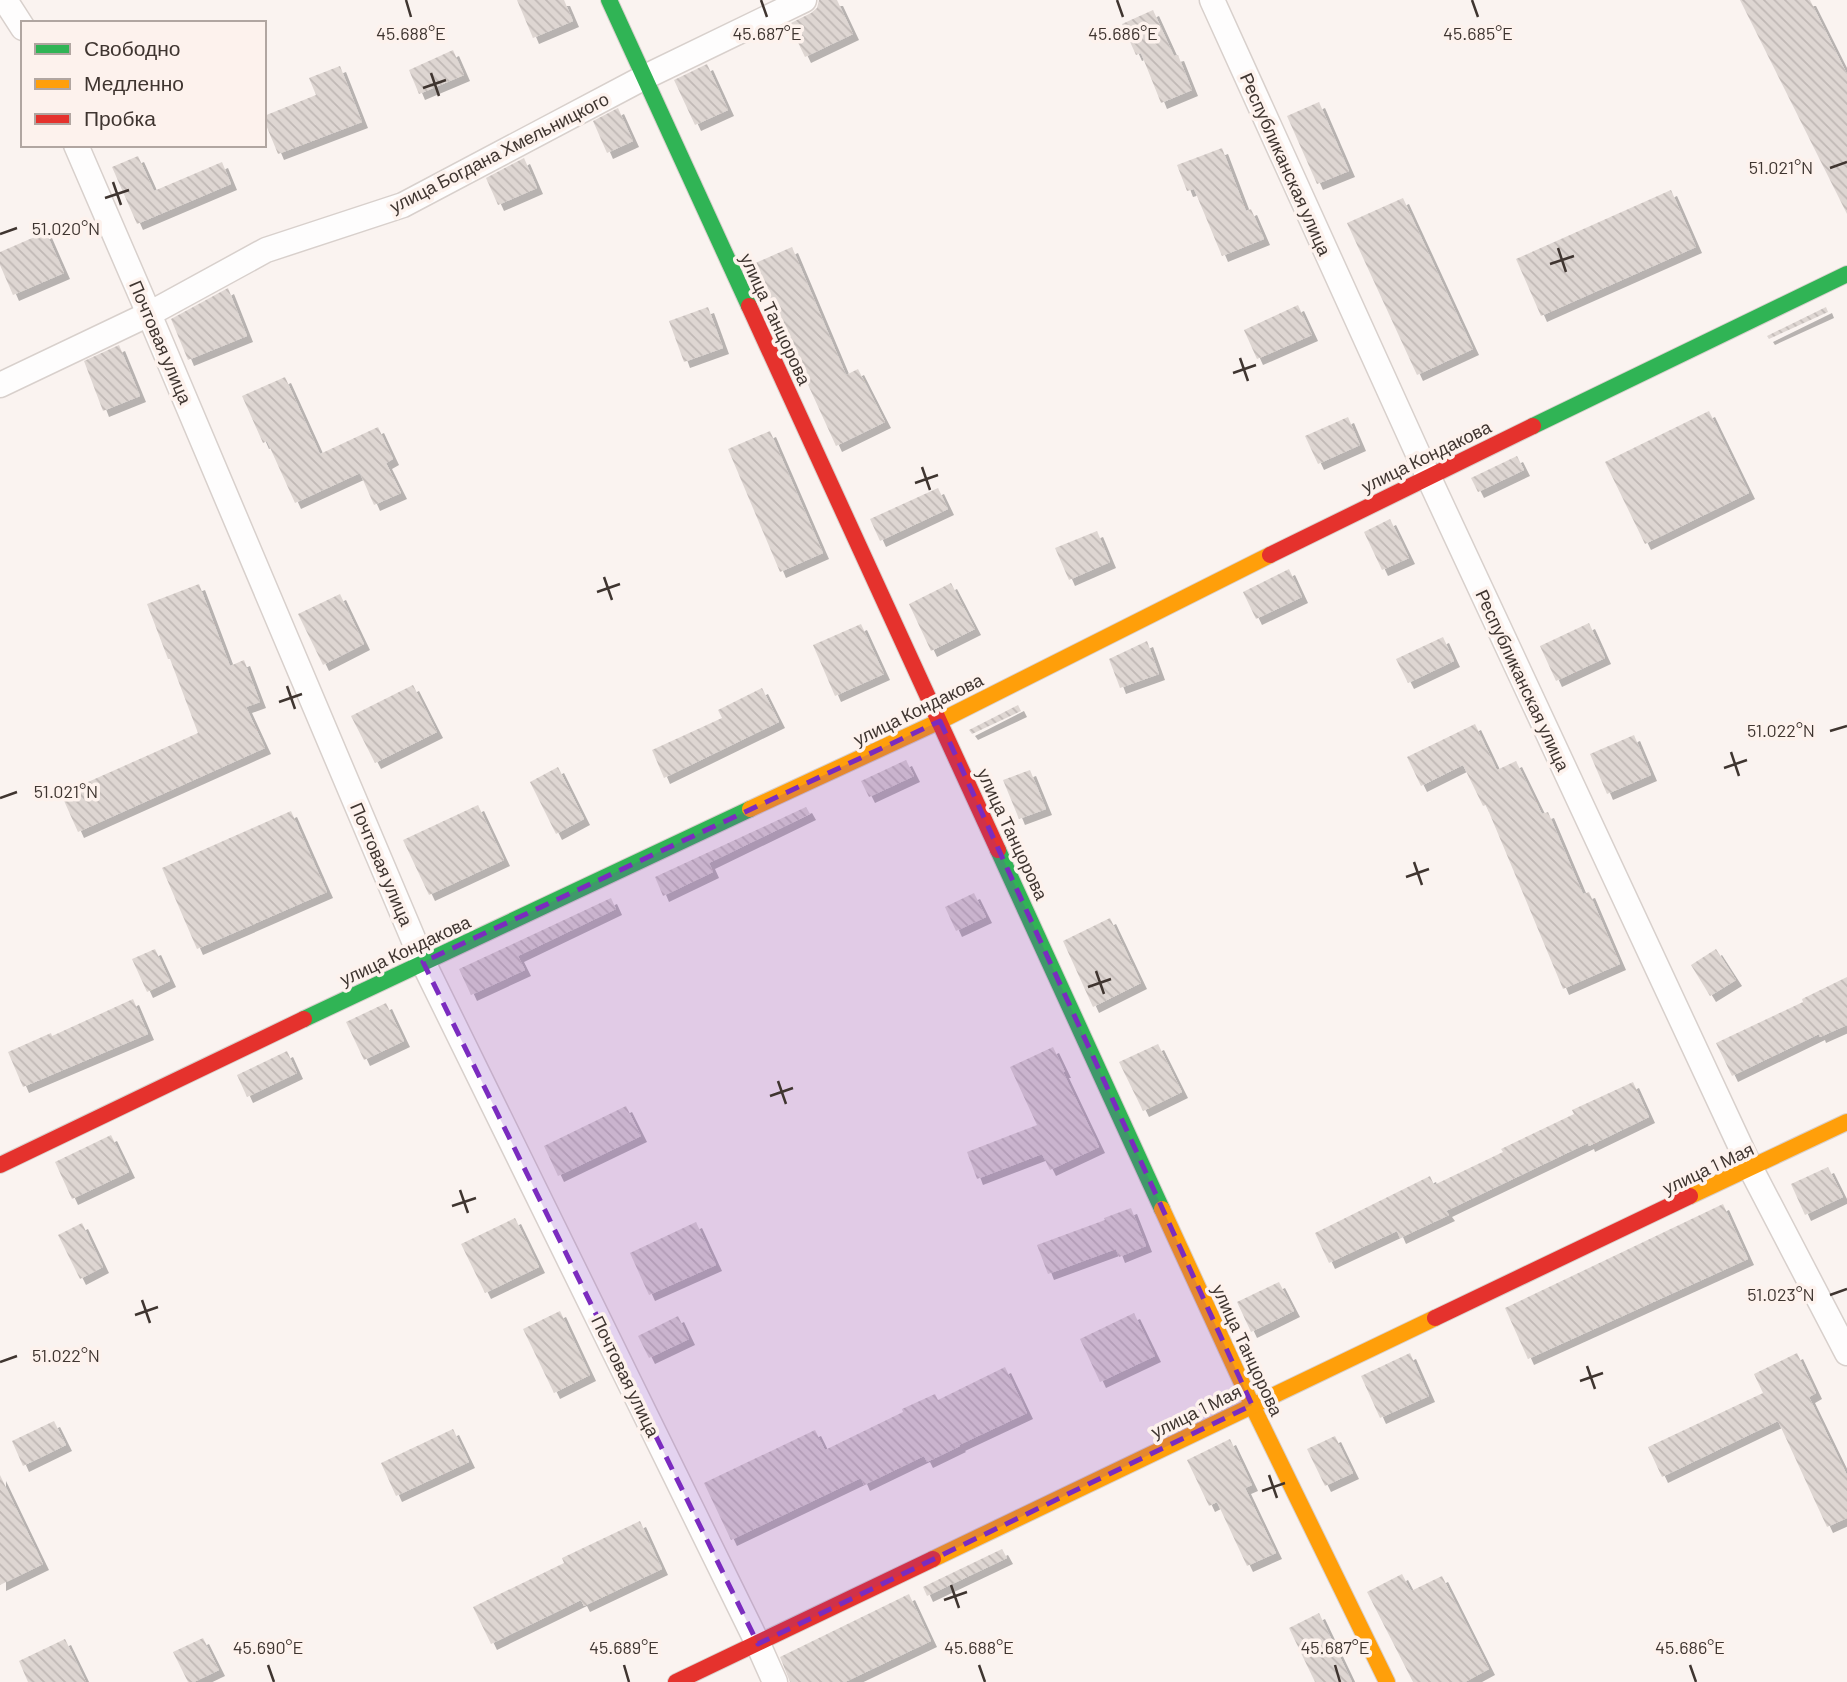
<svg xmlns="http://www.w3.org/2000/svg" width="1847" height="1682" viewBox="0 0 1847 1682" font-family="Barlow,sans-serif">
	<style>
		.building { fill: url(#building-back-hatch); filter: url(#shadow) }
		.lines { fill: none; stroke-linecap: round; stroke-linejoin: round }
		.street-casing { stroke: #d8d0cc; stroke-width: 27 }
		.fast-casing { stroke: #d8d0cc; stroke-width: 18 }
		.slow-casing { stroke: #d8d0cc; stroke-width: 18 }
		.jam-casing { stroke: #d8d0cc; stroke-width: 18 }
		.street { stroke: #fefdfd; stroke-width: 24 }
		.fast { stroke: #30b455; stroke-width: 16 }
		.slow { stroke: #ff9f0a; stroke-width: 16 }
		.jam { stroke: #e5322d; stroke-width: 16 }
		.marked { fill: #7b2cbf; fill-opacity: 0.2; stroke: #7b2cbf; stroke-width: 5; stroke-dasharray: 14 9; stroke-linejoin: round }
		.ticks { fill: none; stroke: #3f3530; stroke-width: 2.5 }
		.labels { text-anchor: middle; dominant-baseline: central; stroke-width: 7; stroke-linejoin: round; paint-order: stroke }
		.street-label { font-size: 18px; fill: #3f3530; stroke: #fdf2ed }
		.ticks-label { font-size: 18px; text-anchor: middle; fill: #3f3530; stroke: #fdf2ed; stroke-width: 7; stroke-linejoin: round; paint-order: stroke }
	</style>
	<defs>
		<pattern id="building-back-hatch" width="6" height="6" patternUnits="userSpaceOnUse" patternTransform="scale(1.75)"><rect width="6" height="6" fill="#ded6d2"/><path d="M-1 5l2 2M0 0l6 6M5-1l2 2" fill="none" stroke="#c0b8b5"/></pattern>
		<filter id="shadow"><feDropShadow dx="6" dy="6" stdDeviation="0" flood-color="#0004"/></filter>
	</defs>
	<rect width="100%" height="100%" fill="#faf3f0"/>
	<g class="building">
		<path d="M517,0H564L573,21L533,38Z"/>
		<path d="M819,0H837L853,34L805,57L789,24L811,13L817,8Z"/>
		<path d="M1740,0H1810L1847,74V214Z"/>
		<path d="M1153,10L1174,56L1178,55L1192,90L1161,103L1141,53L1136,55L1122,24Z"/>
		<path d="M453,50L464,75L419,94L409,70Z"/>
		<path d="M707,64L728,110L695,125L674,80Z"/>
		<path d="M340,66L362,122L278,154L264,120V116L316,95L309,78Z"/>
		<path d="M1319,102L1349,171L1317,184L1287,116Z"/>
		<path d="M618,108L633,141L607,153L593,121Z"/>
		<path d="M1222,148L1246,211L1251,209L1264,239L1222,256L1194,189L1187,191L1177,165Z"/>
		<path d="M138,156L154,191L222,162L231,184L137,224L112,167Z"/>
		<path d="M524,158L537,188L498,205L486,178Z"/>
		<path d="M1671,190L1696,247L1541,316L1516,259Z"/>
		<path d="M1403,198L1473,349L1417,375L1347,223Z"/>
		<path d="M46,232L64,273L13,295L0,265V252Z"/>
		<path d="M792,247L846,375L858,369L885,422L836,446L753,264Z"/>
		<path d="M228,288L247,336L188,360L171,319Z"/>
		<path d="M1298,305L1312,335L1257,359L1244,330Z"/>
		<path d="M708,307L723,348L684,362L669,321Z"/>
		<path d="M1826,307L1828,312L1769,339L1767,336Z"/>
		<path d="M119,345L140,396L103,411L84,361Z"/>
		<path d="M285,377L320,454L378,427L393,459L386,463L401,493L374,505L360,473L295,503L267,441L263,443L242,396Z"/>
		<path d="M1709,411L1749,493L1645,544L1605,462Z"/>
		<path d="M1348,417L1360,445L1318,464L1305,436Z"/>
		<path d="M770,431L823,553L780,572L728,449Z"/>
		<path d="M1517,456L1524,470L1478,492L1471,478Z"/>
		<path d="M938,488L948,509L880,541L870,519Z"/>
		<path d="M1390,519L1409,558L1382,570L1364,532Z"/>
		<path d="M1097,531L1110,562L1069,580L1055,548Z"/>
		<path d="M1289,569L1302,597L1256,619L1243,592Z"/>
		<path d="M951,583L975,629L931,651L909,604Z"/>
		<path d="M199,584L230,666L244,660L260,702L246,707L265,748L78,832L61,794L198,733L170,659H168L147,604Z"/>
		<path d="M340,594L364,644L323,665L298,614Z"/>
		<path d="M1589,623L1605,658L1556,681L1540,646Z"/>
		<path d="M861,624L884,674L835,696L813,645Z"/>
		<path d="M1443,637L1454,661L1408,683L1396,659Z"/>
		<path d="M1147,641L1159,674L1120,688L1109,659Z"/>
		<path d="M413,685L437,732L375,763L351,716Z"/>
		<path d="M762,688L779,722L664,778L652,750L722,718L718,710Z"/>
		<path d="M1018,705L1021,711L972,734L969,730Z"/>
		<path d="M1475,724L1497,770L1516,761L1542,814L1548,812L1583,894L1589,892L1620,964L1563,989L1486,805L1483,806L1463,765L1421,786L1407,757Z"/>
		<path d="M1634,735L1651,775L1607,794L1590,754Z"/>
		<path d="M906,760L914,776L869,797L861,781Z"/>
		<path d="M558,767L584,819L556,834L530,782Z"/>
		<path d="M1030,770L1046,809L1019,819L1003,780Z"/>
		<path d="M478,805L504,860L429,895L403,840Z"/>
		<path d="M806,807L810,814L709,863L713,872L663,896L655,877Z"/>
		<path d="M291,811L327,892L197,949L162,868Z"/>
		<path d="M974,893L986,917L956,931L945,907Z"/>
		<path d="M611,898L616,909L518,956L525,970L471,995L459,969Z"/>
		<path d="M1110,918L1141,983L1093,1007L1063,941Z"/>
		<path d="M155,949L170,981L147,992L132,959Z"/>
		<path d="M1716,949L1736,980L1710,996L1691,965Z"/>
		<path d="M1847,977V1025L1820,1037L1819,1034L1732,1076L1716,1043L1803,1002L1802,999Z"/>
		<path d="M133,999L148,1034L23,1087L8,1052L51,1033L52,1036Z"/>
		<path d="M386,1003L404,1041L364,1060L346,1022Z"/>
		<path d="M1158,1044L1182,1092L1143,1111L1119,1062Z"/>
		<path d="M1053,1047L1065,1072H1063L1099,1147L1050,1170L1042,1154L977,1179L967,1152L1037,1125L1010,1067Z"/>
		<path d="M287,1051L297,1073L247,1097L237,1075Z"/>
		<path d="M1633,1082L1649,1117L1589,1146L1588,1143L1446,1211L1449,1215L1400,1238L1397,1231L1329,1263L1315,1233L1430,1176L1434,1185L1503,1152L1501,1149L1574,1114L1572,1110Z"/>
		<path d="M626,1106L641,1136L558,1176L544,1146Z"/>
		<path d="M111,1135L129,1172L72,1199L55,1162Z"/>
		<path d="M1828,1167L1843,1197L1805,1215L1791,1184Z"/>
		<path d="M1723,1204L1748,1259L1528,1359L1505,1308Z"/>
		<path d="M1131,1208L1146,1246L1119,1257L1116,1249L1048,1274L1037,1245L1105,1220L1104,1218Z"/>
		<path d="M515,1218L539,1267L485,1293L461,1244Z"/>
		<path d="M696,1222L716,1265L649,1295L630,1253Z"/>
		<path d="M82,1223L103,1267L80,1279L58,1235Z"/>
		<path d="M1279,1282L1294,1311L1251,1332L1237,1302Z"/>
		<path d="M560,1311L590,1375L554,1393L523,1329Z"/>
		<path d="M1134,1313L1155,1356L1100,1382L1080,1339Z"/>
		<path d="M678,1316L689,1339L649,1358L638,1336Z"/>
		<path d="M1410,1353L1429,1396L1380,1418L1361,1376Z"/>
		<path d="M1797,1353L1816,1393L1809,1397L1847,1475V1518L1827,1527L1778,1421L1662,1477L1648,1447L1763,1393L1754,1374Z"/>
		<path d="M1005,1367L1027,1413L959,1445L960,1446L927,1462L924,1456L864,1485L861,1478L731,1540L704,1483L815,1430L825,1450L903,1412L902,1409L935,1394L938,1400Z"/>
		<path d="M54,1421L66,1445L23,1466L12,1441Z"/>
		<path d="M453,1429L469,1462L396,1496L381,1463Z"/>
		<path d="M1335,1436L1353,1473L1325,1486L1307,1449Z"/>
		<path d="M1230,1439L1252,1485L1245,1488L1276,1553L1247,1566L1217,1502L1209,1506L1187,1460Z"/>
		<path d="M0,1475L43,1564L0,1585Z"/>
		<path d="M640,1521L662,1569L584,1606L581,1600L491,1644L473,1607L564,1563L562,1558Z"/>
		<path d="M1002,1549L1007,1558L927,1596L923,1587Z"/>
		<path d="M1402,1574L1411,1591L1442,1576L1489,1669L1465,1682H1413L1367,1592Z"/>
		<path d="M909,1594L931,1641L845,1682H790L780,1657Z"/>
		<path d="M1319,1613L1352,1682H1315L1289,1628Z"/>
		<path d="M203,1638L219,1670L194,1682H188L173,1652Z"/>
		<path d="M65,1639L86,1682H28L19,1661Z"/>
	</g>
	<g class="lines">
		<g class="street-casing">
			<g id="street">
				<path d="M5,0L23,28"/>
				<path d="M1212,0L1428,476L1751,1169L1847,1353"/>
				<path d="M76,145L149,314L423,962L758,1644L775,1682"/>
				<path d="M0,385L149,314L266,250L403,205L643,78L804,0"/>
			</g>
		</g>
		<g class="fast-casing">
			<g id="fast">
				<path d="M609,0L749,306"/>
				<path d="M1533,426L1847,274"/>
				<path d="M998,850L1162,1209"/>
				<path d="M304,1019L750,809"/>
			</g>
		</g>
		<g class="slow-casing">
			<g id="slow">
				<path d="M750,809L940,721L1270,555"/>
				<path d="M1690,1196L1847,1122"/>
				<path d="M1162,1209L1252,1405L1387,1682"/>
				<path d="M933,1559L1435,1318"/>
			</g>
		</g>
		<g class="jam-casing">
			<g id="jam">
				<path d="M749,306L998,850"/>
				<path d="M1270,555L1533,426"/>
				<path d="M0,1165L304,1019"/>
				<path d="M1435,1318L1690,1196"/>
				<path d="M676,1682L933,1559"/>
			</g>
		</g>
		<use href="#street" class="street"/>
		<use href="#fast" class="fast"/>
		<use href="#slow" class="slow"/>
		<use href="#jam" class="jam"/>
	</g>
	<path class="marked" d="M940,721L1252,1405L758,1644L423,962Z"/>
	<path class="ticks" d="M406,0L411,17M761,0L767,17M1117,0L1123,17M1472,0L1478,17M431,73L439,96M423,88L446,80M1830,168L1847,162M113,182L121,205M105,198L129,190M0,234L17,228M1558,248L1566,272M1550,264L1574,256M1240,358L1248,381M1233,373L1256,365M922,467L930,490M915,483L938,475M604,577L612,600M597,592L620,584M287,686L295,709M279,702L302,694M1830,731L1847,726M1731,752L1739,776M1724,768L1747,760M0,798L17,792M1414,862L1422,885M1406,877L1429,869M1096,971L1104,994M1088,987L1111,979M778,1081L786,1104M770,1096L793,1088M460,1190L468,1213M452,1206L476,1198M1830,1295L1847,1289M142,1300L150,1323M135,1315L158,1307M0,1362L17,1356M1587,1366L1595,1389M1580,1381L1603,1373M1269,1475L1277,1498M1262,1491L1285,1483M951,1585L959,1608M944,1600L967,1592M268,1665L274,1682M624,1665L629,1682M979,1665L985,1682M1335,1665L1340,1682M1690,1665L1696,1682"/>
	<g class="labels">
		<g class="street-label">
			<text transform="translate(499 152) rotate(-27)">улица Богдана Хмельницкого</text>
			<text transform="translate(1286 164) rotate(66)">Республиканская улица</text>
			<text transform="translate(776 319) rotate(65)">улица Танцорова</text>
			<text transform="translate(161 342) rotate(67)">Почтовая улица</text>
			<text transform="translate(1426 456) rotate(-26)">улица Кондакова</text>
			<text transform="translate(1523 680) rotate(65)">Республиканская улица</text>
			<text transform="translate(918 709) rotate(-26)">улица Кондакова</text>
			<text transform="translate(1013 834) rotate(65)">улица Танцорова</text>
			<text transform="translate(382 864) rotate(67)">Почтовая улица</text>
			<text transform="translate(405 950) rotate(-25)">улица Кондакова</text>
			<text transform="translate(1708 1168) rotate(-25)">улица 1 Мая</text>
			<text transform="translate(1248 1350) rotate(65)">улица Танцорова</text>
			<text transform="translate(626 1376) rotate(64)">Почтовая улица</text>
			<text transform="translate(1196 1411) rotate(-26)">улица 1 Мая</text>
		</g>
	</g>
	<g class="ticks-label">
		<text x="411" y="40">45.688°E</text>
		<text x="767" y="40">45.687°E</text>
		<text x="1123" y="40">45.686°E</text>
		<text x="1478" y="40">45.685°E</text>
		<text x="1781" y="174">51.021°N</text>
		<text x="66" y="235">51.020°N</text>
		<text x="1781" y="737">51.022°N</text>
		<text x="66" y="798">51.021°N</text>
		<text x="1781" y="1301">51.023°N</text>
		<text x="66" y="1362">51.022°N</text>
		<text x="268" y="1654">45.690°E</text>
		<text x="624" y="1654">45.689°E</text>
		<text x="979" y="1654">45.688°E</text>
		<text x="1335" y="1654">45.687°E</text>
		<text x="1690" y="1654">45.686°E</text>
	</g>
	<rect x="21" y="21" width="245" height="126" fill="#fdf2ed" stroke="#b1a6a1" stroke-width="2"/>
	<rect x="35" y="44" width="35" height="10" fill="#30b455" stroke="#b1a6a1" stroke-width="2"/>
	<text x="84" y="56" font-size="21" fill="#3f3530">Свободно</text>
	<rect x="35" y="79" width="35" height="10" fill="#ff9f0a" stroke="#b1a6a1" stroke-width="2"/>
	<text x="84" y="91" font-size="21" fill="#3f3530">Медленно</text>
	<rect x="35" y="114" width="35" height="10" fill="#e5322d" stroke="#b1a6a1" stroke-width="2"/>
	<text x="84" y="126" font-size="21" fill="#3f3530">Пробка</text>
</svg>
